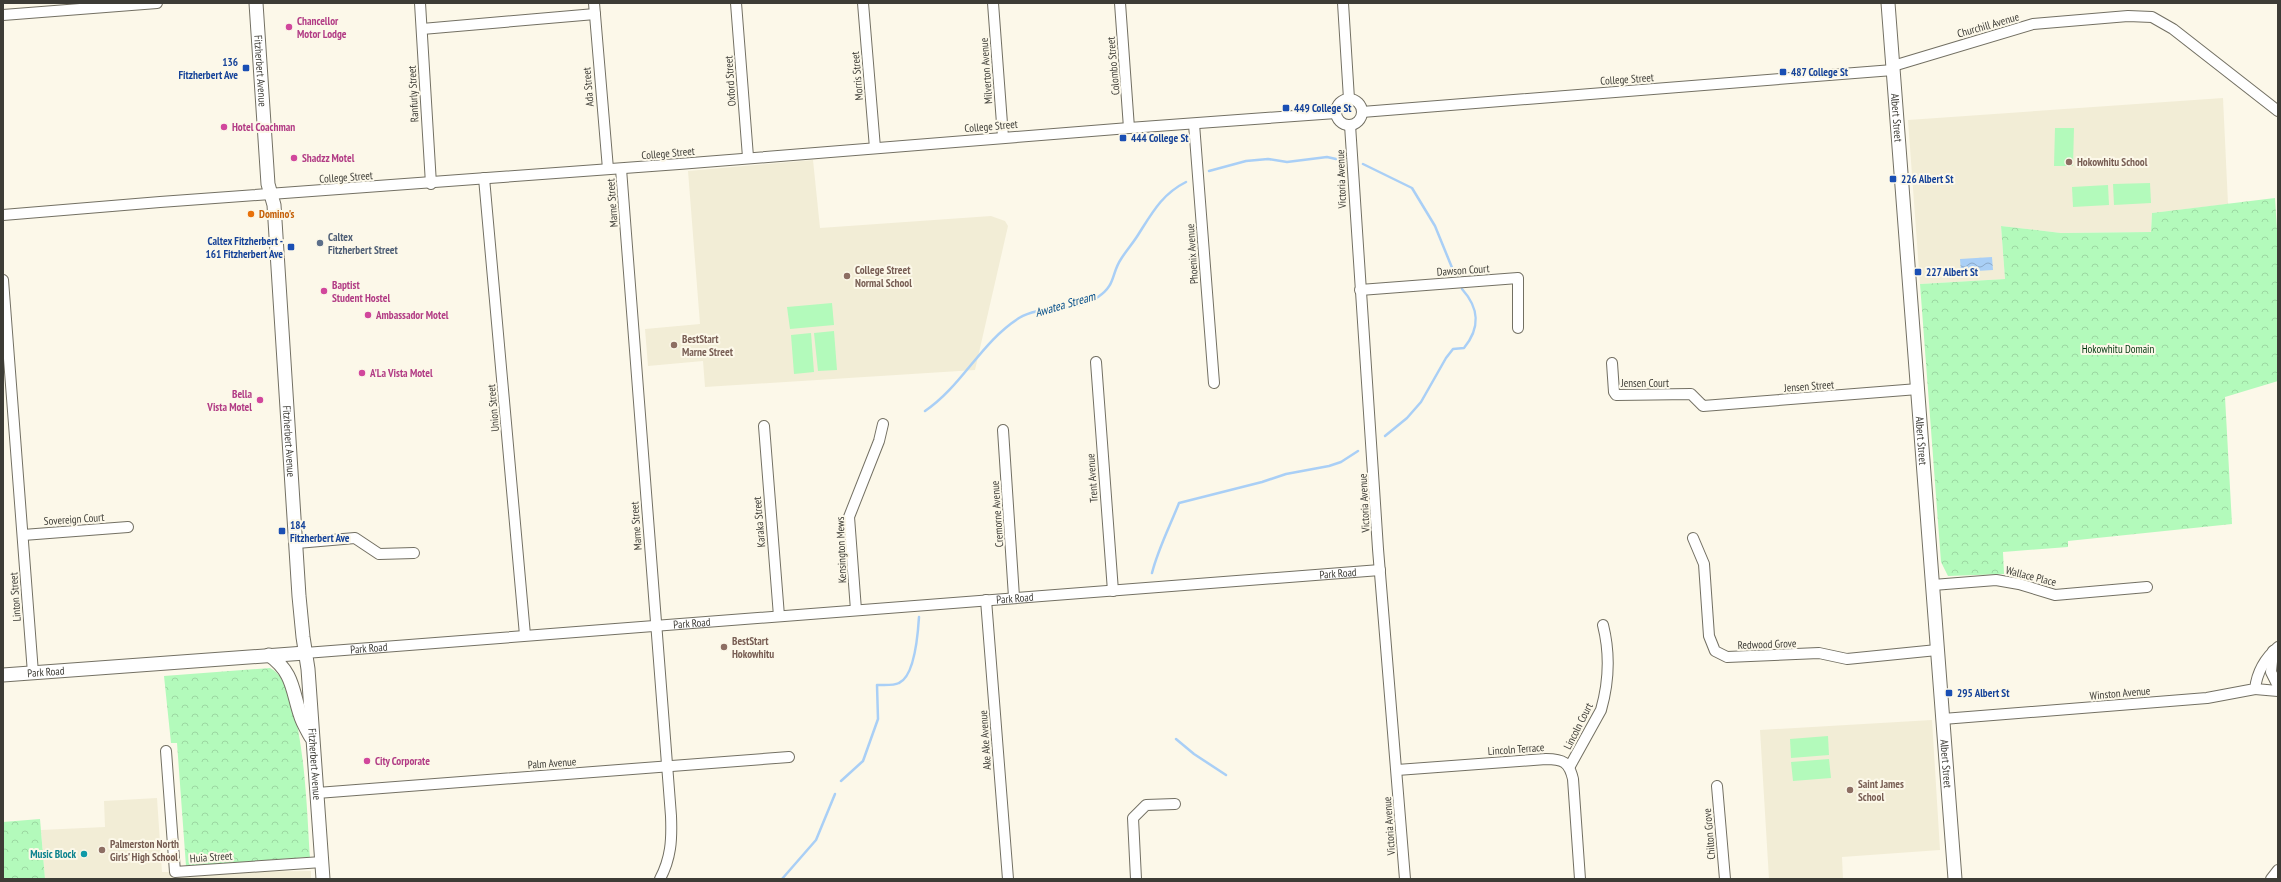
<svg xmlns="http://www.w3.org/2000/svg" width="2281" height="882" viewBox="0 0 2281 882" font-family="'PT Sans Narrow',sans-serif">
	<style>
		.built { fill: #f2edd6 }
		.grass { fill: #b3fabb }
		.forest { fill: url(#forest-crowns) }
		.water { fill: url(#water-waves) }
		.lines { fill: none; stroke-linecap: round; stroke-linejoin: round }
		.stream { stroke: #a9cff6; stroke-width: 2.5 }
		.minor-casing { stroke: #737063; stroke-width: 12 }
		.major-casing { stroke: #737063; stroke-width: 15 }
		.minor { stroke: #fff; stroke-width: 10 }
		.major { stroke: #fff; stroke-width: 13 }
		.hotel-dot { fill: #d1479c; stroke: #fcf8e9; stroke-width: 1.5 }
		.transit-dot { fill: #1a4fb4; stroke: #fcf8e9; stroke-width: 1.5 }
		.education-dot { fill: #8d6e63; stroke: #fcf8e9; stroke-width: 1.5 }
		.food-dot { fill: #e8710a; stroke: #fcf8e9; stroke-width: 1.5 }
		.service-dot { fill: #5c6f8a; stroke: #fcf8e9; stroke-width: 1.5 }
		.culture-dot { fill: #0f9aa8; stroke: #fcf8e9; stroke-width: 1.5 }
		.labels { text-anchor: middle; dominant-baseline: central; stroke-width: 4; stroke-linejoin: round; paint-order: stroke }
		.hotel-label { font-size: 11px; font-weight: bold; fill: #b23c85; stroke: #fcf8e9; text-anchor: start }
		.street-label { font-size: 11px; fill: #3d3c36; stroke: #fcf8e9 }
		.transit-label { font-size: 11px; font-weight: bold; fill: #164399; stroke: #fcf8e9; text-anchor: start }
		.education-label { font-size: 11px; font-weight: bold; fill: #785e54; stroke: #fcf8e9; text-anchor: start }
		.food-label { font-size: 11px; font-weight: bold; fill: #c56008; stroke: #fcf8e9; text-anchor: start }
		.service-label { font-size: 11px; font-weight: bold; fill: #4e5e75; stroke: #fcf8e9; text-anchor: start }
		.park-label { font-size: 11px; fill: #00360e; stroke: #fcf8e9 }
		.culture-label { font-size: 11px; font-weight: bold; fill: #0d838f; stroke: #fcf8e9; text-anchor: end }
		.water-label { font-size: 12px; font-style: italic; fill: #09518b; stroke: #fcf8e9 }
	</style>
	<defs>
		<pattern id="forest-crowns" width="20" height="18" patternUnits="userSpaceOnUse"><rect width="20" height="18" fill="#b3fabb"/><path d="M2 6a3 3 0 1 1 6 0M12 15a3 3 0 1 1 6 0" fill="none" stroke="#9bd7a1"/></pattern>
		<pattern id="water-waves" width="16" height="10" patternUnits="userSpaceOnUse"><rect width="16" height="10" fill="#a9cff6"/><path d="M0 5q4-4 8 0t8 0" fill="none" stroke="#8ba9c8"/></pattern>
	</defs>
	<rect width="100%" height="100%" fill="#fcf8e9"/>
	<g class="built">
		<path d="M2223,98L2228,204L2152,213L2151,232L2061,233L2001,226L2005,279L1920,284L1908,120Z"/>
		<path d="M813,160L820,228L991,216L1005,221L1008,226L975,370L705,387L703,361L648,366L645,329L700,324L688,171Z"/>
		<path d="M1932,720L1940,850L1842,857L1843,879H1769L1760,730Z"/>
		<path d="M157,798L162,872L311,871V879H45L41,830L105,827L104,801Z"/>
	</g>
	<g class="grass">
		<path d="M2055,128H2074L2073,166H2054Z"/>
		<path d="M2150,183L2151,203L2114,205L2113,184Z"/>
		<path d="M2108,185L2109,205L2073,207L2072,187Z"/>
		<path d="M832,303L834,325L790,329L787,307Z"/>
		<path d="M834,331L837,370L818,371L814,333Z"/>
		<path d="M811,333L814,372L794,374L791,335Z"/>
		<path d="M1828,736L1829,755L1791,758L1790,739Z"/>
		<path d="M1829,759L1831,778L1793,781L1791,762Z"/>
	</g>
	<g class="forest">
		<path d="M2275,198L2278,246V381L2225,397L2232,524L2068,541V547L2003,552L2004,574L1948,576L1941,562L1920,284L2005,279L2001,226L2061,233L2151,232L2152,213Z"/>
		<path d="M270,668C305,683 307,821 310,857L186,866L177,743H171L164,676Z"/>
		<path d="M40,819L45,879H3V822Z"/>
	</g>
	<path class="water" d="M1992,257L1993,270L1961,272L1960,259Z"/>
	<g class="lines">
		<g class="stream">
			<path d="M1363,164L1412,188L1435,226L1455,275"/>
			<path d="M1209,171L1246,161L1268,159L1287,162L1327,157L1336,159"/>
			<path d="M925,411C962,386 981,342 1019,318C1042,304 1075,313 1098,297C1116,285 1111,274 1121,259C1126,251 1133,243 1138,235C1152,213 1162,194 1186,182"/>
			<path d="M1385,436L1407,418L1421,402L1446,358L1453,349L1464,348C1481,327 1479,308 1462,289"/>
			<path d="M1152,573C1158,549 1170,526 1179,503L1262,482L1286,474L1329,466L1341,462L1358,451"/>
			<path d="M1176,739L1194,754L1226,775"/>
			<path d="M841,781L863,761L878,719L877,685C883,685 893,686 899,683C915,676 918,633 919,617"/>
			<path d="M782,879L816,840L835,794"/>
		</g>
		<g class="minor-casing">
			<g id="minor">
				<path d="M420,3L431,184"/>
				<path d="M594,3L608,169"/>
				<path d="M736,3L748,157"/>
				<path d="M863,3L875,148"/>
				<path d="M993,3L1003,137"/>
				<path d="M1120,3L1129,128"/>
				<path d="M1343,3L1349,99"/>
				<path d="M3,15L157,3"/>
				<path d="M422,29L595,14"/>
				<path d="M1893,66L2033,24L2128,16L2152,17L2173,29L2278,111"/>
				<circle cx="1349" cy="112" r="13"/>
				<path d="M1362,112L1893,70"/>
				<path d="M1194,124L1214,383"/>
				<path d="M1350,125L1378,549L1405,879"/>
				<path d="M621,169L671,816C672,840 671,858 660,879"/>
				<path d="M484,178L525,635"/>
				<path d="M3,215L160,202L679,164L1129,128L1336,113"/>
				<path d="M3,280L33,673"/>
				<path d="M1360,290L1518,278V328"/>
				<path d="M1096,362L1113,591"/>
				<path d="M1612,363L1614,392L1616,395L1691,394L1703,406L1918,389"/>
				<path d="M764,426L779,616"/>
				<path d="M1003,430L1014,597"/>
				<path d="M23,535L128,527"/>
				<path d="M1693,538L1704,564L1709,636L1715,651L1727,657L1819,653L1847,659L1937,650"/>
				<path d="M297,543L355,538L379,554L414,553"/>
				<path d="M1933,585L1996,580L2019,584L2055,595L2147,587"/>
				<path d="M986,600L1008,879"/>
				<path d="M856,610L849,517L879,441L883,424"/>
				<path d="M2273,651L2271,672L2278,686"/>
				<path id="s1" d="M305,653L1380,570"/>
				<path d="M2255,689L2278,691"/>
				<path d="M1943,719L2207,698L2255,689C2257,672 2265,658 2278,647"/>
				<path d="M166,751L175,872L322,862"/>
				<path d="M1570,766L1601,710C1609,682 1610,653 1603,625"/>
				<path d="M1397,770L1546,759C1563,759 1569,762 1573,779L1580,879"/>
				<path d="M1717,786L1725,879"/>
				<path d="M317,793L789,757"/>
				<path d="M1136,879L1133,818L1146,805L1175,804"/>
				<path d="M2271,879L2278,870"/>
			</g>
		</g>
		<g class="major-casing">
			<g id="major">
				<path id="s2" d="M256,3L268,184L274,205L299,596L303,637L308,669L323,879"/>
				<path id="s3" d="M1888,3L1955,879"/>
				<path d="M269,655C293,672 292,689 300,714C302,722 307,730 311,737"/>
				<path id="s4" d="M3,675L305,653"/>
			</g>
		</g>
		<use href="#minor" class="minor"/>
		<use href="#major" class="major"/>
	</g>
	<g class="hotel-dot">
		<circle cx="289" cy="27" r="4"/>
		<circle cx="224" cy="127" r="4"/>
		<circle cx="294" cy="158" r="4"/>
		<circle cx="324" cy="291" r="4"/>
		<circle cx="368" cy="315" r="4"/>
		<circle cx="362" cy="373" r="4"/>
		<circle cx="260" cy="400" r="4"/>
		<circle cx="367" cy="761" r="4"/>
	</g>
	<g class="transit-dot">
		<rect x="242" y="64" width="8" height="8" rx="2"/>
		<rect x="1779" y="68" width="8" height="8" rx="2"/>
		<rect x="1282" y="104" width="8" height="8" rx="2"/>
		<rect x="1119" y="134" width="8" height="8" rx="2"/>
		<rect x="1889" y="175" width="8" height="8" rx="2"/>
		<rect x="287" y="243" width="8" height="8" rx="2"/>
		<rect x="1914" y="268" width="8" height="8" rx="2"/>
		<rect x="278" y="527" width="8" height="8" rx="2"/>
		<rect x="1945" y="689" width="8" height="8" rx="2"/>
	</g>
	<g class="education-dot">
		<circle cx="2069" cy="162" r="4"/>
		<circle cx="847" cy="276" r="4"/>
		<circle cx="674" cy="345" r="4"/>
		<circle cx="724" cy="647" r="4"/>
		<circle cx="1850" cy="790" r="4"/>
		<circle cx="102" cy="850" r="4"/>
	</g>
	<circle class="food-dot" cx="251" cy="214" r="4"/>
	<circle class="service-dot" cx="320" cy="243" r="4"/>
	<circle class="culture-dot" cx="84" cy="854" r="4"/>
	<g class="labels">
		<g class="hotel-label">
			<text x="297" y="21">Chancellor<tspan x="297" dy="13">Motor Lodge</tspan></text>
			<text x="232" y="127">Hotel Coachman</text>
			<text x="302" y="158">Shadzz Motel</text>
			<text x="332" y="285">Baptist<tspan x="332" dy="13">Student Hostel</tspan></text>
			<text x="376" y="315">Ambassador Motel</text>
			<text x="370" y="373">A'La Vista Motel</text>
			<text x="252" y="394" text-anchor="end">Bella<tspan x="252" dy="13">Vista Motel</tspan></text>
			<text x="375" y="761">City Corporate</text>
		</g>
		<g class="street-label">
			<text transform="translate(1988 25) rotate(-16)">Churchill Avenue</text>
			<text transform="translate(1113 66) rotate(-95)">Colombo Street</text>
			<text stroke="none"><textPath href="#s2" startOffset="68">Fitzherbert Avenue</textPath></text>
			<text transform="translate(986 71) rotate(-94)">Milverton Avenue</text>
			<text transform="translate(857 76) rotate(-95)">Morris Street</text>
			<text transform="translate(1627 79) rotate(-4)">College Street</text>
			<text transform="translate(730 81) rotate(-94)">Oxford Street</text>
			<text transform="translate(588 87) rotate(-95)">Ada Street</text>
			<text transform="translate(413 94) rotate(-93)">Ranfurly Street</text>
			<text stroke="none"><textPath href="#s3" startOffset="115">Albert Street</textPath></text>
			<text transform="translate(991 126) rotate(-5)">College Street</text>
			<text transform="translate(668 153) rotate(-5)">College Street</text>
			<text transform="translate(346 177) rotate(-4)">College Street</text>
			<text transform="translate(1341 179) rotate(-92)">Victoria Avenue</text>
			<text transform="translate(612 203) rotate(-94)">Marne Street</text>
			<text transform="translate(1192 254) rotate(-94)">Phoenix Avenue</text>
			<text transform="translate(1463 270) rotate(-4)">Dawson Court</text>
			<text x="1645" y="383">Jensen Court</text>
			<text transform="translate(1809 386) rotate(-4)">Jensen Street</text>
			<text transform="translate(493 408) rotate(-95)">Union Street</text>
			<text stroke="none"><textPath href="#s2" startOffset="440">Fitzherbert Avenue</textPath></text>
			<text stroke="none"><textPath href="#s3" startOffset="439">Albert Street</textPath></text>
			<text transform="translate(1092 478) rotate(-94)">Trent Avenue</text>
			<text transform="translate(1364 503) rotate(-93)">Victoria Avenue</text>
			<text transform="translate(997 514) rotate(-94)">Cremorne Avenue</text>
			<text transform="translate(74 519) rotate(-4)">Sovereign Court</text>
			<text transform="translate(759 522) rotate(-95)">Karaka Street</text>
			<text transform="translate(636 526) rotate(-94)">Marne Street</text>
			<text transform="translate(841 550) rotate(-92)">Kensington Mews</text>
			<text stroke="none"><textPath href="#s1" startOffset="1036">Park Road</textPath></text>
			<text transform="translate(2031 576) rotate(14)">Wallace Place</text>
			<text transform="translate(15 597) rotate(-94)">Linton Street</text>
			<text stroke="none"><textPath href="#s1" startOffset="712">Park Road</textPath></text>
			<text stroke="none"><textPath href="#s1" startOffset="388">Park Road</textPath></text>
			<text transform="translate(1767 644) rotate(-2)">Redwood Grove</text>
			<text stroke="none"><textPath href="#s1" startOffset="64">Park Road</textPath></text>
			<text stroke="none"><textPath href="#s4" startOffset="43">Park Road</textPath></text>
			<text transform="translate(2120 693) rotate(-5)">Winston Avenue</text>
			<text transform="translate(1578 726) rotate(-63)">Lincoln Court</text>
			<text transform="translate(985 740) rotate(-94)">Ake Ake Avenue</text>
			<text transform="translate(1516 749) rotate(-4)">Lincoln Terrace</text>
			<text transform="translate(552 763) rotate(-4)">Palm Avenue</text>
			<text stroke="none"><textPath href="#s2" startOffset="764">Fitzherbert Avenue</textPath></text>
			<text stroke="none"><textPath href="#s3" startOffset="763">Albert Street</textPath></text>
			<text transform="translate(1389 826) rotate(-94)">Victoria Avenue</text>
			<text transform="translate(1709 834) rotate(-95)">Chilton Grove</text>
			<text transform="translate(211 857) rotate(-4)">Huia Street</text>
		</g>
		<g class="transit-label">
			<text x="238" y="62" text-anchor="end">136<tspan x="238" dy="13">Fitzherbert Ave</tspan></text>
			<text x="1791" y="72">487 College St</text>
			<text x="1294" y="108">449 College St</text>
			<text x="1131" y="138">444 College St</text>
			<text x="1901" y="179">226 Albert St</text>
			<text x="283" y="241" text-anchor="end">Caltex Fitzherbert -<tspan x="283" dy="13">161 Fitzherbert Ave</tspan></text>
			<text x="1926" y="272">227 Albert St</text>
			<text x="290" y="525">184<tspan x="290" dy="13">Fitzherbert Ave</tspan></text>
			<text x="1957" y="693">295 Albert St</text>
		</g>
		<g class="education-label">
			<text x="2077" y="162">Hokowhitu School</text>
			<text x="855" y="270">College Street<tspan x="855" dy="13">Normal School</tspan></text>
			<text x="682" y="339">BestStart<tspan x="682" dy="13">Marne Street</tspan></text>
			<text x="732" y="641">BestStart<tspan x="732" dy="13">Hokowhitu</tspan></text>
			<text x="1858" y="784">Saint James<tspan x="1858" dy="13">School</tspan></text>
			<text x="110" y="844">Palmerston North<tspan x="110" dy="13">Girls' High School</tspan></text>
		</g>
		<g class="food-label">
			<text x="259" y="214">Domino's</text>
		</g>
		<g class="service-label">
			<text x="328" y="237">Caltex<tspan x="328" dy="13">Fitzherbert Street</tspan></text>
		</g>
		<g class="park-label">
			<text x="2118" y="349">Hokowhitu Domain</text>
		</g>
		<g class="culture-label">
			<text x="76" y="854">Music Block</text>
		</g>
		<g class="water-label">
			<text transform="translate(1065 304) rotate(-16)">Awatea Stream</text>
		</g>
	</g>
	<rect width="2281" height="882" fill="none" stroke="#3d3c36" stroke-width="8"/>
</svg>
